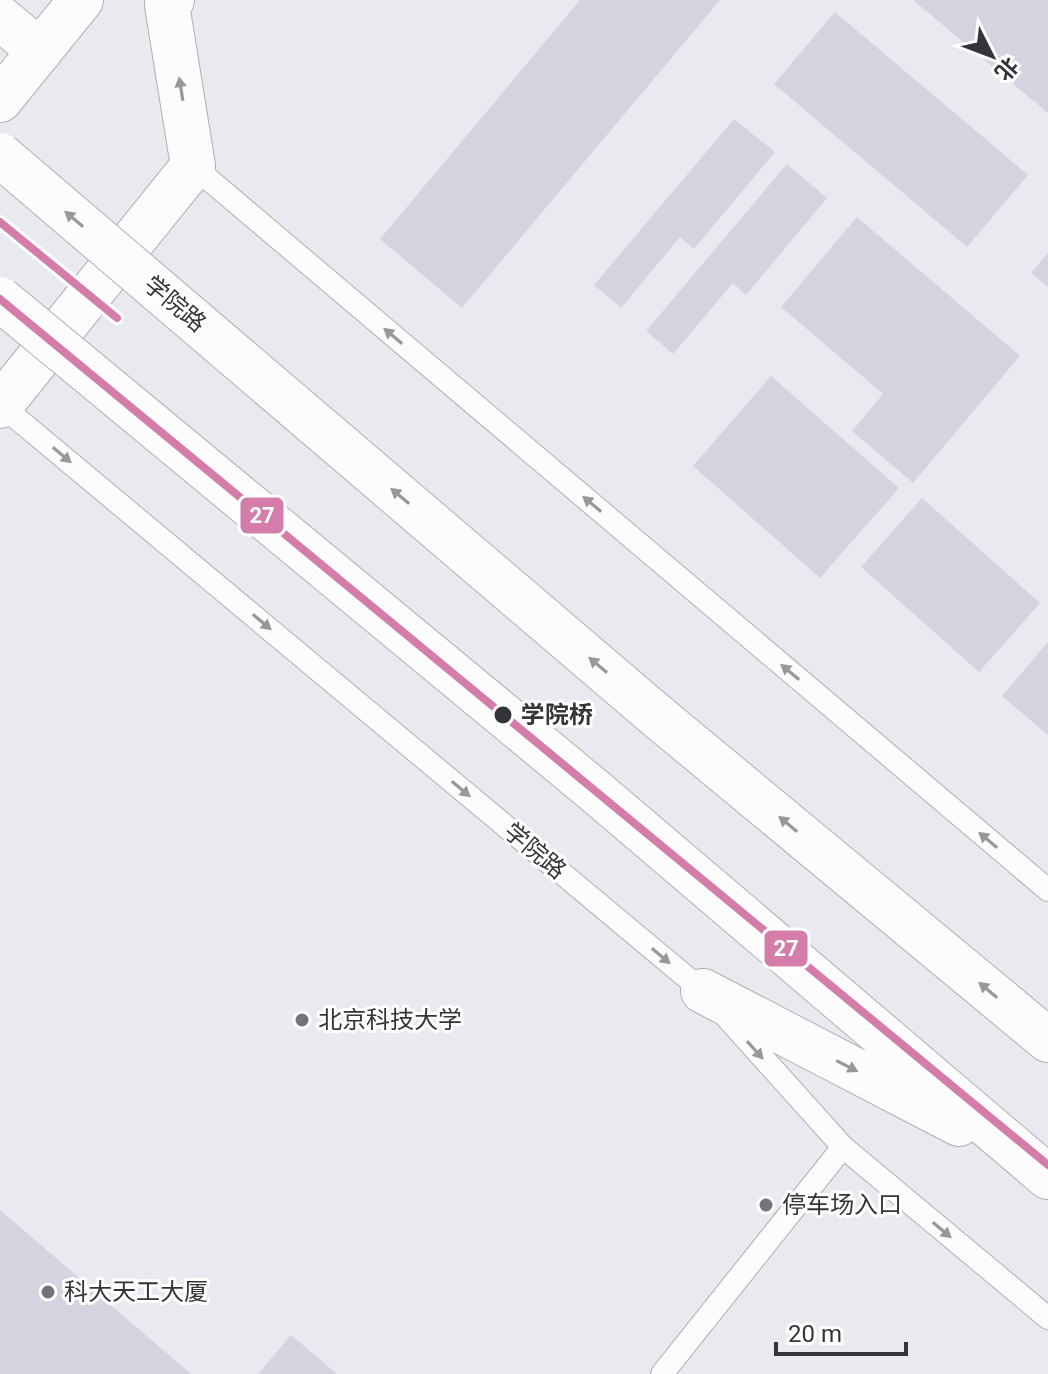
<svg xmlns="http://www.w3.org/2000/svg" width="1048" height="1374" viewBox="0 0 1048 1374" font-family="Roboto,'Noto Sans SC',sans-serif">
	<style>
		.building { fill: #d4d4e0 }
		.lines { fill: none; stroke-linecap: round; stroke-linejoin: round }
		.lane-casing { stroke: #afb0b5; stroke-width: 24 }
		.secondary-casing { stroke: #afb0b5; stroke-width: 46 }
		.primary-casing { stroke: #afb0b5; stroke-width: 46 }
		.lane { stroke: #fcfcfd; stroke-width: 22 }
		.secondary { stroke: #fcfcfd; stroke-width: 44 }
		.primary { stroke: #fcfcfd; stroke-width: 44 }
		.primary-bridge-casing { stroke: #afb0b5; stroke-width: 46; stroke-linecap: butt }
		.primary-bridge { stroke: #fcfcfd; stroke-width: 44 }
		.metro-1-casing { stroke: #fff; stroke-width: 14 }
		.metro-1 { stroke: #d47daa; stroke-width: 8 }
		.oneway { fill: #98989b }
		.stop-dot { fill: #343539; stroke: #fff; stroke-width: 3 }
		.poi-dot { fill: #737479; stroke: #fff; stroke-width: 3 }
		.labels { text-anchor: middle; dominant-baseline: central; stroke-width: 6; stroke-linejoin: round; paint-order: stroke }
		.street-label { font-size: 24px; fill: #343539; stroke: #fff }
		.stop-label { font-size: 24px; font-weight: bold; fill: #343539; stroke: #fff; text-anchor: start }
		.poi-label { font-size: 24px; fill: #343539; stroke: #fff; text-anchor: start }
		.line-badge { stroke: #fff; stroke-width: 3 }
		.badge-label { font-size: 22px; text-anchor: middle; font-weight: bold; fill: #fff }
	</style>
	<rect width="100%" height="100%" fill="#e8eaf0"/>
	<g class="building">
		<path d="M580,0H720L462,308L380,239Z"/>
		<path d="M913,0H1048V113Z"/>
		<path d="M835,12L1028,175L967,247L774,84Z"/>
		<path d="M734,119L775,152L694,249L680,237L621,308L594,285Z"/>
		<path d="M787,164L827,198L746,295L733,283L673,354L646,331Z"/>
		<path d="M857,217L1020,356L913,483L852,431L883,394L781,307Z"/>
		<path d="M1048,253V287L1031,273Z"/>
		<path d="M771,376L899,488L820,578L693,466Z"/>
		<path d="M922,498L1040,603L979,672L861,567Z"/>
		<path d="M1048,642V735L1002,696Z"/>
		<path d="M0,1210L191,1374H0Z"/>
		<path d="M291,1335L337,1374H258Z"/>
	</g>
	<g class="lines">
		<g class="lane-casing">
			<g id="lane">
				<path d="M193,166L1048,890"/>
				<path d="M2,406L703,991L843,1147L1048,1318"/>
				<path d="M662,1374L843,1147"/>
			</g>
		</g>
		<g class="secondary-casing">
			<g id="secondary">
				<path d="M0,18L40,51"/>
				<path d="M0,100L81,0"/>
				<path d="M0,406L193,166L167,5L172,0"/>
			</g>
		</g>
		<g class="primary-casing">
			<g id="primary">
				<path d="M657,716L1048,1040"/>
				<path d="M595,791L1048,1177"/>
				<path d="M703,991L959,1124"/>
			</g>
		</g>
		<use href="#lane" class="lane"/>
		<use href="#secondary" class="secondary"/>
		<use href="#primary" class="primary"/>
		<g class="primary-bridge-casing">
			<g id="primary-bridge">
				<path d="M0,155L657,716"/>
				<path d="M0,299L595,791"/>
			</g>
		</g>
		<use href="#primary-bridge" class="primary-bridge"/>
		<g class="metro-1-casing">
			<g id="metro-1">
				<path d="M0,222L117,318"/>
				<path d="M0,299L1048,1165"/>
			</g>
		</g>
		<use href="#metro-1" class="metro-1"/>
	</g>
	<defs><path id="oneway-solid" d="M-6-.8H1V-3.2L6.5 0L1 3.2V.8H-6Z" transform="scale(2)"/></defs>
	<g class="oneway">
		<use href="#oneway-solid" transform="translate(181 89) rotate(-99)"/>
		<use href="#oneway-solid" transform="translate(74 219) rotate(-140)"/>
		<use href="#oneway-solid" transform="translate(393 336) rotate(-140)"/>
		<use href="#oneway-solid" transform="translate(62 455) rotate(40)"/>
		<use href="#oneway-solid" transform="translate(400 496) rotate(-140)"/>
		<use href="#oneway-solid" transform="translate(592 504) rotate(-140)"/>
		<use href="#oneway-solid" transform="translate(262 622) rotate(40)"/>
		<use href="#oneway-solid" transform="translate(598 665) rotate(-140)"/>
		<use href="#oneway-solid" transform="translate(790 672) rotate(-140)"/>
		<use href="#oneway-solid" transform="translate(461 789) rotate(40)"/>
		<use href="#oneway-solid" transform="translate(788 824) rotate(-140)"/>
		<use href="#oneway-solid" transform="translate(988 840) rotate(-140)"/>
		<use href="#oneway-solid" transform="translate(661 956) rotate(40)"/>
		<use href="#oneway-solid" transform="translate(988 990) rotate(-140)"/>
		<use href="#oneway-solid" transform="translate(755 1050) rotate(48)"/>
		<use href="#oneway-solid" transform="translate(847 1066) rotate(27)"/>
		<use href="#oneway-solid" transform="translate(942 1230) rotate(40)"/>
	</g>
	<circle class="stop-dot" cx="503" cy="715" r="10"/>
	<g class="poi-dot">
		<circle cx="302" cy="1020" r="8"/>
		<circle cx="766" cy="1205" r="8"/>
		<circle cx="48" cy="1292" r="8"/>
	</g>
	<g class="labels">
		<g class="street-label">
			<text transform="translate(175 304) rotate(40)">学院路</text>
			<text transform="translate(535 851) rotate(40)">学院路</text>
		</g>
		<g class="stop-label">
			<text x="521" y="715">学院桥</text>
		</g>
		<g class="poi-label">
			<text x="318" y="1020">北京科技大学</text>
			<text x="782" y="1205">停车场入口</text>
			<text x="64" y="1292">科大天工大厦</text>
		</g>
	</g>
	<g class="line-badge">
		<rect x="239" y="496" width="46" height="39" rx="8" fill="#d47daa"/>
		<rect x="763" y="929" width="46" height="39" rx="8" fill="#d47daa"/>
	</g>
	<g class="badge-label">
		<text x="262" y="523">27</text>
		<text x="786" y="956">27</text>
	</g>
	<g transform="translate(992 56) rotate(132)" stroke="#ffffff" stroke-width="6" paint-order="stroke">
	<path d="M0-6L14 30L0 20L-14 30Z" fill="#343539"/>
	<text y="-12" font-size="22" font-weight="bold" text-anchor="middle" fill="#343539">北</text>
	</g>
	<path d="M776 1342v12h130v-12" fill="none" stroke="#343539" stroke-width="4"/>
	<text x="788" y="1342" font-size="24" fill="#343539" stroke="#ffffff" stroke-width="6" paint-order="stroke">20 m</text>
</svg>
